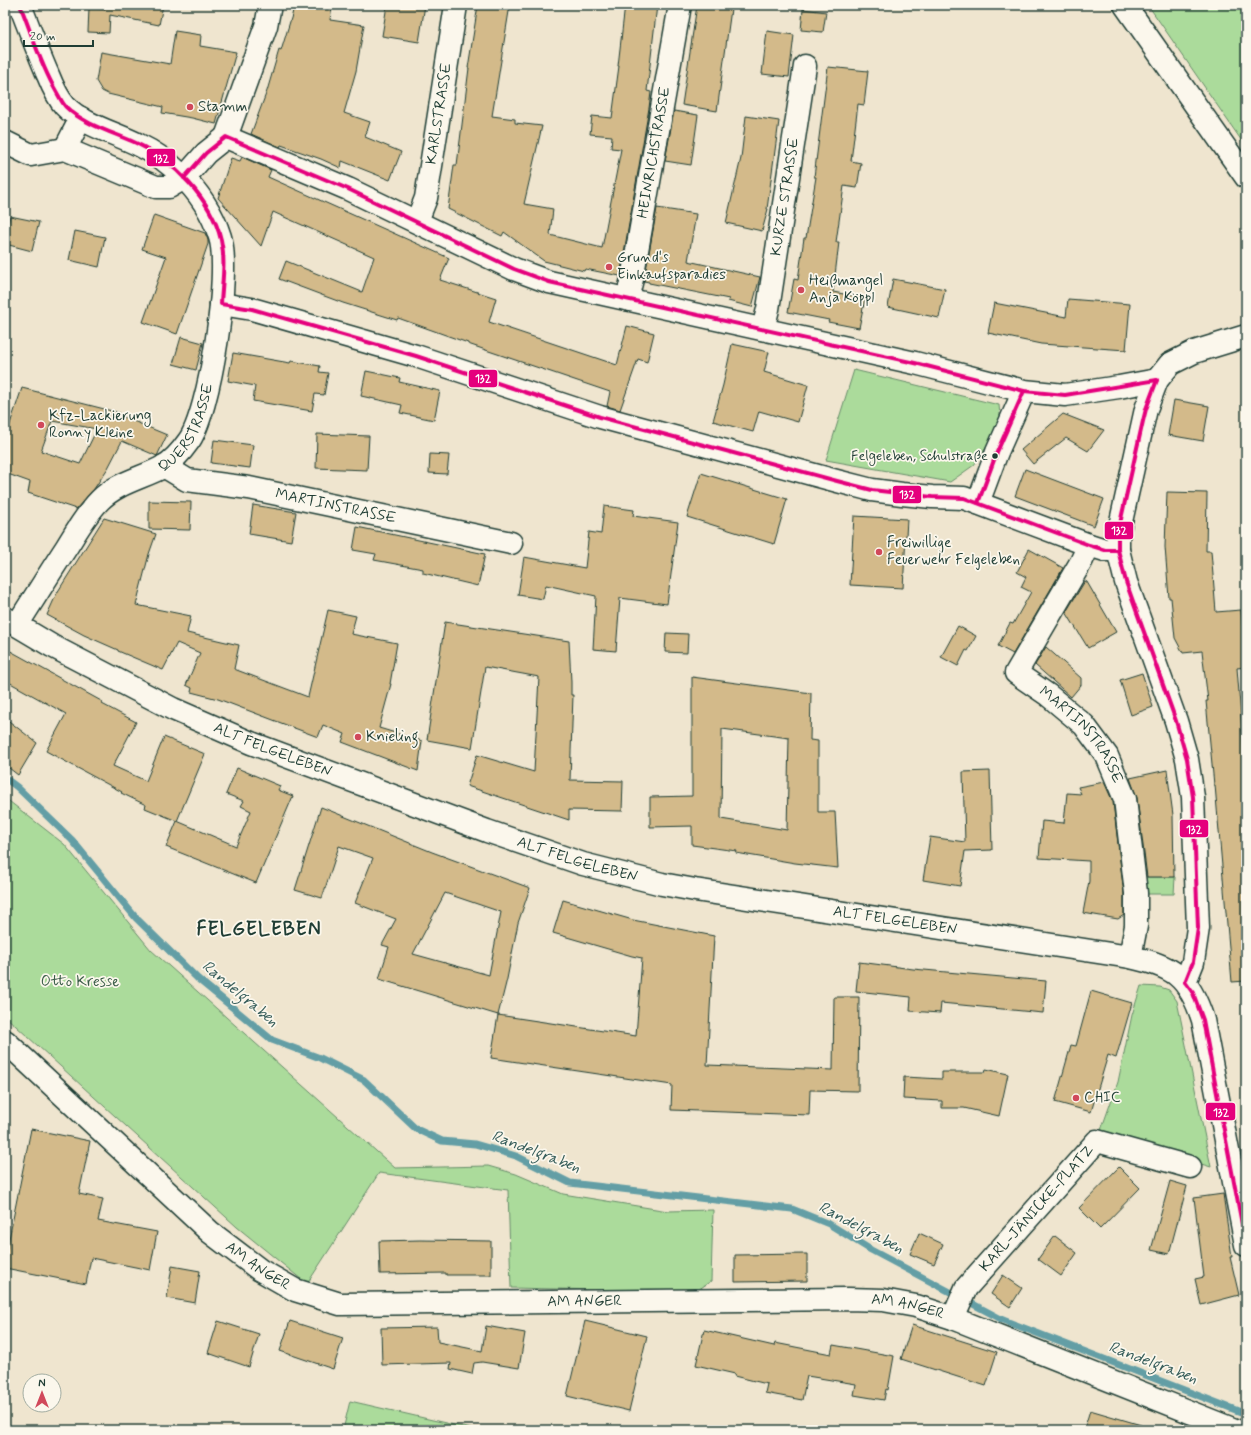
<svg xmlns="http://www.w3.org/2000/svg" width="1251" height="1435" viewBox="0 0 1251 1435" font-family="Mynerve,sans-serif">
	<style>
		.green { fill: #abdb9b; stroke: #658c68 }
		.lines { fill: none; stroke-linecap: round; stroke-linejoin: round }
		.stream { stroke: #639ea5; stroke-width: 7 }
		.building { fill: #d3ba8a; stroke: #1f3d34; fill-rule: evenodd }
		.street-casing { stroke: #1f3d34; stroke-width: 25 }
		.secondary-casing { stroke: #1f3d34; stroke-width: 25 }
		.street { stroke: #fbf7ec; stroke-width: 22 }
		.secondary { stroke: #fbf7ec; stroke-width: 22 }
		.bus-1-casing { stroke: #fbf7ec; stroke-width: 7 }
		.bus-1 { stroke: #e5007d; stroke-width: 4 }
		.poi-dot { fill: #d1495b; stroke: #fbf7ec; stroke-width: 1.5 }
		.bus-dot { fill: #1f3d34; stroke: #fbf7ec; stroke-width: 1.5 }
		.labels { text-anchor: middle; dominant-baseline: central; stroke-width: 3.5; stroke-linejoin: round; paint-order: stroke }
		.bus-label { font-size: 14px; fill: #1f3d34; stroke: #fbf7ec; text-anchor: end }
		.poi-label { font-size: 15px; fill: #1f3d34; stroke: #fbf7ec; text-anchor: start }
		.street-label { font-size: 15px; fill: #1f3d34; stroke: #fbf7ec }
		.park-label { font-size: 15px; fill: #3b5d49; stroke: #fbf7ec }
		.water-label { font-size: 16px; font-style: italic; fill: #365d5a; stroke: #fbf7ec }
		.district-label { font-size: 19px; font-weight: bold; letter-spacing: 1px; fill: #1f3d34; stroke: #fbf7ec }
		.line-badge { stroke: #fbf7ec; stroke-width: 1.5 }
		.badge-label { font-size: 11px; text-anchor: middle; font-weight: bold; fill: #fff }
	</style>
	<rect width="100%" height="100%" fill="#efe5cf"/>
	<filter id="ink" filterUnits="userSpaceOnUse"><feTurbulence type="fractalNoise" baseFrequency=".025" numOctaves="2"/><feDisplacementMap in="SourceGraphic" scale="8" xChannelSelector="R" yChannelSelector="G"/><feConvolveMatrix kernelMatrix="1 2 1 2 8 2 1 2 1" color-interpolation-filters="sRGB"/></filter>
	<g filter="url(#ink)">
		<g class="green">
			<path d="M1151,5H1246V147L1150,8Z"/>
			<path d="M854,370L999,405L1001,426L974,465L950,482L826,460Z"/>
			<path d="M5,798L64,844L151,950L395,1168L488,1166L516,1174L563,1194L668,1211L713,1210L711,1281L695,1292L511,1288L508,1190L379,1173L307,1284L237,1227L5,1016Z"/>
			<path d="M1142,877H1175L1174,894H1143Z"/>
			<path d="M1141,986L1160,987L1169,990L1177,1001L1211,1167L1100,1133L1118,1082L1132,1015Z"/>
			<path d="M350,1401L476,1430H343Z"/>
		</g>
		<g class="lines">
			<path class="stream" d="M5,778L17,787L72,840L136,918L198,979L272,1040L320,1058L364,1080L416,1129L442,1141L475,1144L516,1156L570,1183L792,1209L829,1224L871,1250L1003,1320L1246,1414"/>
		</g>
		<g class="building">
			<path d="M105,5H163L159,25L110,15L109,33L88,32L89,8L105,9Z"/>
			<path d="M294,5H332L330,20L364,25L356,71L344,113L370,122L365,137L401,152L390,180L342,161L341,168L321,159L281,145L280,147L251,134L267,91L279,50L281,51L292,15Z"/>
			<path d="M387,5H425L419,42L382,36Z"/>
			<path d="M478,5H510L492,116L515,119V123L542,126L524,204L553,209L550,235L602,248L621,149L611,148L612,136L590,134L592,116L612,118L619,66H618L625,5H657L647,91L651,92L649,108L620,276L585,269L584,271L544,261L504,232L502,236L448,209L454,165H457L469,68H468Z"/>
			<path d="M697,5L731,9L717,111L682,105Z"/>
			<path d="M803,9L826,12L823,32L801,30Z"/>
			<path d="M175,31L201,35L200,46L236,52L216,124L192,118L162,113L163,107L108,94L102,91L96,81L101,52L170,64Z"/>
			<path d="M767,31L794,35L789,77L762,74Z"/>
			<path d="M828,67L868,71L864,105L858,104L851,161L861,163L857,188L844,186L836,242H839L833,292L865,298L859,328L828,322L829,320L788,312L794,279L798,280L804,238H806L816,177H814Z"/>
			<path d="M674,111L698,115L691,165L665,161Z"/>
			<path d="M746,116L779,121L767,209H768L762,231L726,223L741,158Z"/>
			<path d="M242,157L271,170L268,177L449,258L440,280L496,298L489,322L617,365L627,326L654,333L647,362L638,359L620,410L607,406L610,392L468,344V343L398,318L397,320L343,303L279,279L286,261L362,292L374,257L273,212L261,246L218,198L231,158L240,161Z"/>
			<path d="M657,208L696,214L688,261L760,277L752,307L728,301L729,299L649,283V282L644,281Z"/>
			<path d="M154,215L205,233L208,240V244L177,334L143,322L166,257L142,249Z"/>
			<path d="M10,216L39,222L32,251L5,244V237Z"/>
			<path d="M75,231L105,237L99,267L69,260Z"/>
			<path d="M893,279L945,289L939,318L888,307Z"/>
			<path d="M1068,299L1130,304L1126,350L1041,344L988,333L994,303L1066,317Z"/>
			<path d="M181,337L203,343L196,370L173,364Z"/>
			<path d="M732,344L769,352L764,372L808,385L798,422L759,411L753,432L713,421L723,385Z"/>
			<path d="M233,353L290,363L291,361L320,366L319,372L328,373L324,395L315,394L312,411L253,401L255,386L228,381Z"/>
			<path d="M366,371L400,378L399,382L440,391L434,420L400,413L402,405L361,396Z"/>
			<path d="M22,388L120,413L119,415L167,435L157,456L122,441L108,468L94,489L76,509L28,493L30,482L5,473V439ZM52,421L97,429L80,464L41,451Z"/>
			<path d="M1174,400L1209,406L1203,441L1168,435Z"/>
			<path d="M1063,414L1104,430L1088,451L1066,438L1033,464L1021,450Z"/>
			<path d="M317,434L369,436L367,470L316,468Z"/>
			<path d="M214,440L253,445L250,468L211,463Z"/>
			<path d="M430,454L449,455L447,474L429,473Z"/>
			<path d="M1025,469L1104,499L1094,526L1015,496Z"/>
			<path d="M701,473L787,499L774,544L687,517Z"/>
			<path d="M1167,492L1207,493L1206,551H1211L1216,612L1241,610L1246,667L1237,668L1246,780V981L1232,982L1215,785H1214L1206,701H1208L1202,651L1183,653L1175,638L1171,598H1169L1165,547Z"/>
			<path d="M149,501L191,502L190,530L149,529Z"/>
			<path d="M253,505L296,512L291,541L249,534Z"/>
			<path d="M604,506L634,510L633,516L678,522L667,604L620,598L616,651L593,649L596,596L546,585L543,599L518,595L524,557L585,568L589,532L601,534Z"/>
			<path d="M854,516L907,519L903,588L850,585Z"/>
			<path d="M104,518L156,534L149,554L136,605L191,616L187,633L239,645L234,669L308,697L328,610L356,616L351,634L397,643L390,684H391L379,728L422,741L418,771L342,742L345,734L323,725L318,737L218,699L191,692L192,688L186,685L200,653L177,643L163,670L118,651V650L84,635L47,615L57,593Z"/>
			<path d="M357,527L485,554L478,586L423,573V569L374,560L376,554L353,550Z"/>
			<path d="M1029,549L1063,568L1013,654L998,646L1010,623L1013,624L1031,592L1021,587L1026,577L1017,572Z"/>
			<path d="M1085,581L1087,582L1116,632L1088,648L1066,612Z"/>
			<path d="M445,622L569,641L571,682V695H573L570,780L623,781L622,811L569,810V820L467,786L477,755L534,772L539,677L485,667L472,748L427,740Z"/>
			<path d="M958,626L976,636L968,651L966,650L958,666L941,657Z"/>
			<path d="M666,633L688,634L687,653L665,652Z"/>
			<path d="M1046,647L1081,678V685L1071,697L1035,665Z"/>
			<path d="M5,648L103,702L102,704L136,722L113,766L146,781L164,737L205,754L177,821L145,808L146,805L121,793L122,792L46,751L66,714L5,680Z"/>
			<path d="M1142,673L1153,707L1131,715L1120,680Z"/>
			<path d="M692,677L811,693L810,740L818,741V812H835L838,868L795,863L736,853L737,851L692,845V826L650,827V797L692,796ZM722,729L789,738L787,830L721,819Z"/>
			<path d="M5,718L37,743L18,775L5,765Z"/>
			<path d="M237,768L280,786L278,790L293,796L256,883L166,847L177,821L236,846L251,811L241,806L244,801L226,794Z"/>
			<path d="M1167,770L1173,815L1174,877H1147L1137,798L1130,778Z"/>
			<path d="M990,771L992,850L965,851L960,886L923,880L930,837L965,842L963,772Z"/>
			<path d="M1104,782L1113,802L1124,894V915L1118,919L1083,913L1089,881V861L1039,858L1042,821L1064,823L1067,793L1081,794L1078,787Z"/>
			<path d="M321,807L432,852L530,888L518,923L507,979L498,1015L379,979L389,947L382,945L396,919L355,903L373,858L339,846L322,898L295,890ZM445,893L501,912L489,975L413,954Z"/>
			<path d="M563,900L633,920L714,936L707,1065L833,1070L834,997H859L858,1091L810,1090L809,1115L671,1110L672,1085L491,1058L498,1015L636,1036L642,958L632,956L553,933Z"/>
			<path d="M859,962L913,969L1046,981L1043,1013L941,1003L940,1013L910,1011L911,997L856,991Z"/>
			<path d="M1091,991L1132,1003L1116,1058L1108,1055L1091,1112L1055,1102L1071,1045L1076,1046Z"/>
			<path d="M986,1069L1008,1074L999,1116L964,1108H942V1101L903,1099L904,1077L942,1079V1072H985Z"/>
			<path d="M31,1129L90,1141L79,1194L103,1199L98,1221L157,1232L150,1270L91,1258L86,1284L5,1268V1259Z"/>
			<path d="M1119,1167L1140,1188L1100,1229L1079,1208Z"/>
			<path d="M1170,1181L1187,1186L1169,1254L1151,1250Z"/>
			<path d="M1223,1194L1232,1257H1230L1239,1295L1201,1305L1195,1279L1204,1277L1194,1198Z"/>
			<path d="M919,1233L943,1244L934,1264L910,1254Z"/>
			<path d="M1055,1236L1077,1253L1061,1276L1038,1259Z"/>
			<path d="M420,1240L491,1241V1275H446V1273L380,1274L379,1241Z"/>
			<path d="M807,1254V1281L735,1282V1255Z"/>
			<path d="M172,1266L200,1271L195,1303L167,1298Z"/>
			<path d="M1003,1275L1022,1288L1010,1307L991,1294Z"/>
			<path d="M218,1321L259,1334L249,1367L208,1353Z"/>
			<path d="M290,1321L343,1338L333,1369L280,1351Z"/>
			<path d="M585,1321L647,1336L629,1411L567,1396Z"/>
			<path d="M912,1325L997,1352L986,1386L901,1359Z"/>
			<path d="M486,1326L525,1333L519,1368L482,1362L474,1363L472,1374L450,1369L451,1363L382,1365L381,1328L437,1327L438,1342L482,1351Z"/>
			<path d="M704,1330L774,1346L775,1343L831,1354L833,1345L894,1356L888,1390L886,1389L884,1400L854,1395L856,1384L807,1376L802,1400L765,1393L767,1384L734,1376L735,1374L696,1365Z"/>
			<path d="M1090,1410L1141,1425L1140,1430H1084Z"/>
		</g>
		<g class="lines">
			<g class="street-casing">
				<g id="street">
					<path d="M1125,5L1246,177"/>
					<path d="M226,137L266,26L270,5"/>
					<path d="M5,142L31,155L65,149L156,187H169L184,178L206,153L226,137L348,189L514,269L549,282L915,363L1024,391L1065,395L1119,387L1157,380"/>
					<path d="M65,149L81,118"/>
					<path id="s1" d="M417,221L426,198L456,5"/>
					<path id="s2" d="M627,299L632,279L680,5"/>
					<path d="M221,304L252,309L416,356L600,417L837,481L872,490L902,494L932,497L964,498L1089,545L1105,550H1118"/>
					<path id="s3" d="M763,329L768,309L805,66"/>
					<path id="s4" d="M164,466L187,480L249,488L511,543"/>
					<path d="M978,503L997,452L1024,391"/>
					<path id="s5" d="M1089,545L1081,562L1016,673L1048,695L1084,725L1107,756L1125,799L1136,893V926L1130,957"/>
					<path id="s6" d="M5,1041L210,1232L260,1270L295,1290L340,1304L848,1299L883,1300L916,1306L953,1318L1235,1430"/>
					<path id="s7" d="M953,1318L966,1288L1097,1141L1190,1167"/>
				</g>
			</g>
			<g class="secondary-casing">
				<g id="secondary">
					<path id="s8" d="M5,618L52,646L173,709L251,743L487,831L583,864L662,884L695,890L1130,957C1173,966 1189,976 1203,1020L1246,1245"/>
					<path id="s9" d="M17,625C33,600 49,574 66,548C76,532 86,514 100,500C117,483 142,478 163,467C173,461 181,452 188,442C210,414 231,272 220,237C213,214 198,191 180,174C168,162 154,152 139,145C116,133 83,125 65,106C58,98 52,85 48,75C38,52 29,28 20,5"/>
					<path d="M1185,982L1193,962L1198,928L1193,797L1187,759L1176,721L1126,582L1118,550V535L1146,409L1157,380L1170,364L1194,352L1246,336"/>
				</g>
			</g>
			<use href="#street" class="street"/>
			<use href="#secondary" class="secondary"/>
			<g class="bus-1-casing">
				<g id="bus-1">
					<path d="M20,5C32,34 40,64 56,91C59,96 62,103 66,107C83,124 114,133 136,143C173,160 212,200 221,240C226,261 222,283 221,304L252,309L416,356L600,417L837,481L872,490L932,497L964,498L1089,545L1105,550H1118"/>
					<path d="M184,178L206,153L226,137L348,189L514,269L549,282L915,363L1024,391L1065,395L1157,380"/>
					<path d="M1157,380L1146,409L1143,421L1121,519L1118,535V550L1126,582L1176,721L1187,759L1193,797L1198,928L1193,962L1185,982"/>
					<path d="M978,503L997,452L1024,391"/>
					<path d="M1185,982L1193,993L1203,1020L1246,1245"/>
				</g>
			</g>
			<use href="#bus-1" class="bus-1"/>
		</g>
	</g>
	<g class="poi-dot">
		<circle cx="190" cy="107" r="4"/>
		<circle cx="609" cy="267" r="4"/>
		<circle cx="801" cy="290" r="4"/>
		<circle cx="41" cy="425" r="4"/>
		<circle cx="879" cy="552" r="4"/>
		<circle cx="358" cy="737" r="4"/>
		<circle cx="1076" cy="1098" r="4"/>
	</g>
	<circle class="bus-dot" cx="995" cy="456" r="3.5"/>
	<g class="labels">
		<g class="bus-label">
			<text x="988" y="456">Felgeleben, Schulstraße</text>
		</g>
		<g class="poi-label">
			<text x="198" y="107">Stamm</text>
			<text x="617" y="258">Grund's<tspan x="617" dy="17">Einkaufsparadies</tspan></text>
			<text x="809" y="281">Heißmangel<tspan x="809" dy="17">Anja Köppl</tspan></text>
			<text x="49" y="416">Kfz-Lackierung<tspan x="49" dy="17">Ronny Kleine</tspan></text>
			<text x="887" y="543">Freiwillige<tspan x="887" dy="17">Feuerwehr Felgeleben</tspan></text>
			<text x="366" y="737">Knieling</text>
			<text x="1084" y="1098">CHIC</text>
		</g>
		<g class="street-label">
			<text stroke="none"><textPath href="#s1" startOffset="110">KARLSTRASSE</textPath></text>
			<text stroke="none"><textPath href="#s2" startOffset="149">HEINRICHSTRASSE</textPath></text>
			<text stroke="none"><textPath href="#s3" startOffset="134">KURZE STRASSE</textPath></text>
			<text stroke="none"><textPath href="#s9" startOffset="269">QUERSTRASSE</textPath></text>
			<text stroke="none"><textPath href="#s4" startOffset="178">MARTINSTRASSE</textPath></text>
			<text stroke="none"><textPath href="#s5" startOffset="239">MARTINSTRASSE</textPath></text>
			<text stroke="none"><textPath href="#s8" startOffset="299">ALT FELGELEBEN</textPath></text>
			<text stroke="none"><textPath href="#s8" startOffset="623">ALT FELGELEBEN</textPath></text>
			<text stroke="none"><textPath href="#s8" startOffset="947">ALT FELGELEBEN</textPath></text>
			<text stroke="none"><textPath href="#s7" startOffset="139">KARL-JÄNICKE-PLATZ</textPath></text>
			<text stroke="none"><textPath href="#s6" startOffset="339">AM ANGER</textPath></text>
			<text stroke="none"><textPath href="#s6" startOffset="675">AM ANGER</textPath></text>
			<text stroke="none"><textPath href="#s6" startOffset="999">AM ANGER</textPath></text>
		</g>
		<g class="park-label">
			<text x="80" y="982">Otto Kresse</text>
		</g>
		<g class="water-label">
			<text transform="translate(240 994) rotate(40)">Randelgraben</text>
			<text transform="translate(536 1152) rotate(21)">Randelgraben</text>
			<text transform="translate(861 1228) rotate(28)">Randelgraben</text>
			<text transform="translate(1153 1363) rotate(21)">Randelgraben</text>
		</g>
		<g class="district-label">
			<text x="259" y="929">FELGELEBEN</text>
		</g>
	</g>
	<g class="line-badge">
		<rect x="146" y="148" width="30" height="19" rx="4" fill="#e5007d"/>
		<rect x="468" y="369" width="30" height="19" rx="4" fill="#e5007d"/>
		<rect x="892" y="485" width="30" height="19" rx="4" fill="#e5007d"/>
		<rect x="1104" y="521" width="30" height="19" rx="4" fill="#e5007d"/>
		<rect x="1179" y="819" width="30" height="19" rx="4" fill="#e5007d"/>
		<rect x="1205" y="1102" width="31" height="19" rx="4" fill="#e5007d"/>
	</g>
	<g class="badge-label">
		<text x="161" y="162">132</text>
		<text x="483" y="382">132</text>
		<text x="907" y="498">132</text>
		<text x="1119" y="534">132</text>
		<text x="1194" y="833">132</text>
		<text x="1221" y="1116">132</text>
	</g>
	<rect width="1251" height="1435" fill="none" stroke="#fbf7ec" stroke-width="20"/>
	<rect x="10" y="10" width="1231" height="1415" fill="none" stroke="#1f3d34" stroke-width="1.5" filter="url(#ink)"/>
	<g transform="translate(42 1393)"><circle r="19" fill="#fbf7ec" stroke="#a3ada2"/>
	<path d="M0-3L7 15L0 10L-7 15Z" fill="#d1495b"/>
	<text y="-6" font-size="11" font-weight="bold" text-anchor="middle" fill="#1f3d34">N</text>
	</g>
	<path d="M24 40v6h69v-6" fill="none" stroke="#1f3d34" stroke-width="2"/>
	<text x="30" y="40" font-size="12" fill="#1f3d34" stroke="#fbf7ec" stroke-width="3" paint-order="stroke">20 m</text>
</svg>
